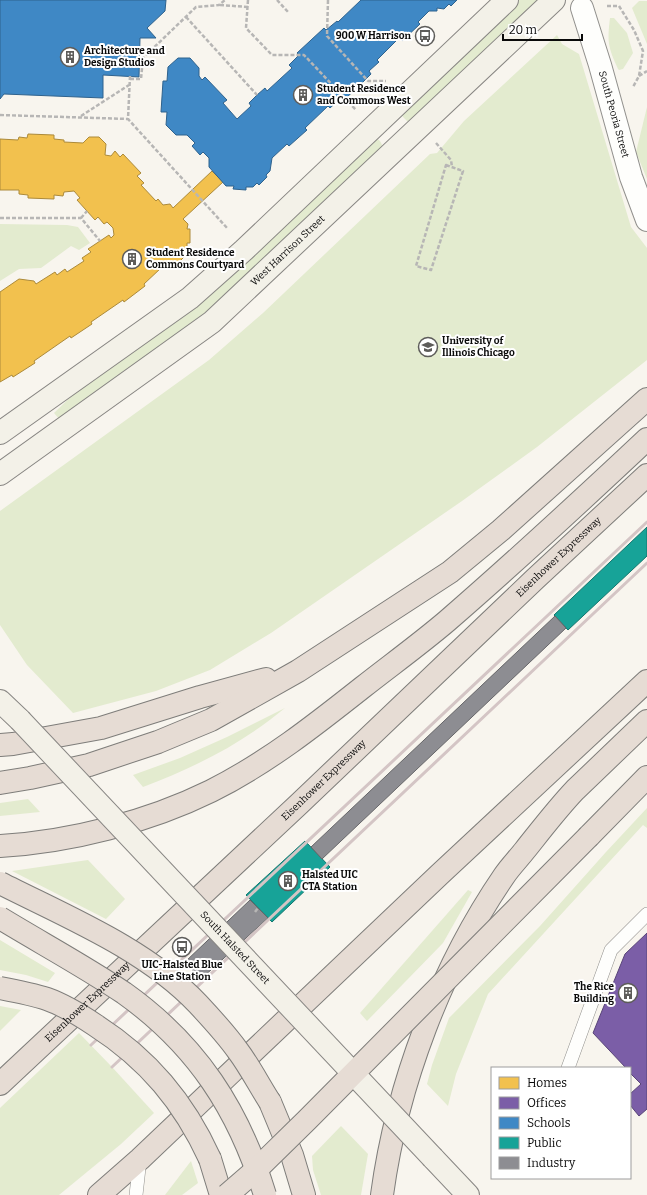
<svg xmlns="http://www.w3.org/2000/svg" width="647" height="1195" viewBox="0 0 647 1195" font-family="Bitter,serif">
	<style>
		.green { fill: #e3ebcf }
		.homes { fill: #f2c14e; stroke: #ac8a3a }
		.offices { fill: #7b5ea7; stroke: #594578 }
		.schools { fill: #3f88c5; stroke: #2f628d }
		.public { fill: #17a398; stroke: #13756d }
		.industry { fill: #8d8d92; stroke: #666669 }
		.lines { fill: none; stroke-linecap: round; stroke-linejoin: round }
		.lane-casing { stroke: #91908d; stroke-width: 14 }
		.street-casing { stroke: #91908d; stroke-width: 24 }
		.secondary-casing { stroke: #888683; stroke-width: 24 }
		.highway-casing { stroke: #7e7d7a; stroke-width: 24 }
		.path { stroke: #b7b6b5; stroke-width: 2.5; stroke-dasharray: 4 2; stroke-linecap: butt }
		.lane { stroke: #fefefc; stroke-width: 13 }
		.street { stroke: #fefefc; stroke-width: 22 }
		.secondary { stroke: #f3f1e8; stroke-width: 22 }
		.highway { stroke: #e6dcd4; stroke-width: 22 }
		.rail { stroke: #d4c5c5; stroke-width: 3 }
		.secondary-bridge-casing { stroke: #888683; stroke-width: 24; stroke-linecap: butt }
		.highway-bridge-casing { stroke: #7e7d7a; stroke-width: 24; stroke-linecap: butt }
		.secondary-bridge { stroke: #f3f1e8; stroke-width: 22 }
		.highway-bridge { stroke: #e6dcd4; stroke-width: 22 }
		.labels { text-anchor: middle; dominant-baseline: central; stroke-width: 4; stroke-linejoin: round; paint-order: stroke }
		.poi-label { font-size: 10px; font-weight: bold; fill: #0a0a0a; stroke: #fff; text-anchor: start }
		.street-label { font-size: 10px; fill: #0a0a0a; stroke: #fff }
	</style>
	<rect width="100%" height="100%" fill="#f8f5ee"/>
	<g class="green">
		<path d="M519,0H541L413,120L408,122L403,117L401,113L403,109Z"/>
		<path d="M639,1H647V44L632,8Z"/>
		<path d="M610,18H614L627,33L633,53L623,69L619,70L618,69C608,47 607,42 610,18Z"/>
		<path d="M557,35L562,44L579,54L631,227L647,248V360L537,447L462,501L271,633L210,670L156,691L73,713L27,665L0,625V511L209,360L263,313L430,154L437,153L464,121Z"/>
		<path d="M647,107V179L636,152Z"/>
		<path d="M374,138C380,139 381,142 383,148L210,314L60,420L54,413L87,381Z"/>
		<path d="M0,224L67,225L78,227L90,243L79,250L71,246L41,268L19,269L0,281Z"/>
		<path d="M285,708C243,743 194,768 143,787L133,775L180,758L227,737Z"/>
		<path d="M28,799L40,812L0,816V803Z"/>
		<path d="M647,808V828L643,825L488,994L456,1074L448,1106L427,1084L432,1065L449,1018L540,926L606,852Z"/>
		<path d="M88,860L125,899L106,919L12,871Z"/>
		<path d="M468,890L472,892L443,943L367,1021L360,1013Z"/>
		<path d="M0,940L55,973L48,982L26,975L0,970Z"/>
		<path d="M0,1006L21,1010L0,1031Z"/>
		<path d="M79,1033L112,1067L154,1113L121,1144L59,1195H0V1108Z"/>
		<path d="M341,1126L368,1154L361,1195H321L313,1170L312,1156Z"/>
		<path d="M191,1161L198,1183L182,1195H165Z"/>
	</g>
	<path class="homes" d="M28,134L54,135V139L64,140V142L83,143L89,137H99L106,144L105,155L111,156L115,151L120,157L123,154L141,173L137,176L144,183L141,185L156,201L158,199L163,205L170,204L173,208L212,171L223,182L183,219L188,224L187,229H190V243H187V250L183,254L185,256L175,266L172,263L168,268H161L144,284L145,286L124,302L123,300L91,322L92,324L71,338L70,336L34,361L35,363L13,377L12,375L0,382V292L19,279L34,281L36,284L55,272L57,275L65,269L67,272L84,261L82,258L91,252L88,249L109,235L111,238L114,235L113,228L107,222L104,224L98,217L95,220L77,200L80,198L74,191L64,192L63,196L54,195V199L28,198V195L19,194V190H0V139L18,140L19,137L27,138Z"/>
	<path class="offices" d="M647,933V1109L639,1116L630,1105V1094L641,1084L630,1073V1068H626L593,1033L625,954Z"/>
	<g class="schools">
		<path d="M0,0H166L165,11L147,28L156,38H140L139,77L103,75V98L4,94L0,99Z"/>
		<path d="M361,0H457L451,6L449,4L444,9L437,8V11H429L418,22L420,24L402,41L399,38L377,60L379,62L369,71L371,74L364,81L343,101L341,98L330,108L328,106L305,128L307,130L289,146L287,144L272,158L270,171L266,175L267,177L259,185L257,183L253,187H246V190L233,189L234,186H226L209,167V158L203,152L200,155L192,146L195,143L187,135H176L166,125L167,112H161L163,81H167L168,67L178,58H190L199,68V76L202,80L205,77L227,100L223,103L237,119L251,106L249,103L257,95L265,88L267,91L292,68L289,65L299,55L297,53L324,28L326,30L337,21L338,22Z"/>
	</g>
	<g class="public">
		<path d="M647,527V556L568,630L554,615Z"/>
		<path d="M305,841L330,867L272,922L246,895Z"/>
	</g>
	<g class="industry">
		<path d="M555,616L566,628L322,859L311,847Z"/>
		<path d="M250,900L268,918L201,979L185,962Z"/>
	</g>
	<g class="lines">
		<g class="lane-casing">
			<g id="lane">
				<path d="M568,1068L611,950L647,914"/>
				<path d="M136,1195L140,1159"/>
			</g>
		</g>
		<g class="street-casing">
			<g id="street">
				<path id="s1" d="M582,8L600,65L631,177L647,220"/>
			</g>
		</g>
		<g class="secondary-casing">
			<g id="secondary">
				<path d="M0,433L190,298L244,250L507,0"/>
				<path id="s2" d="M0,474L212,322L554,0"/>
				<path d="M0,701L20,720"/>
				<path d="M433,1158L468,1195"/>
			</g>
		</g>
		<g class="highway-casing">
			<g id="highway">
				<path d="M0,745L13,744L101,728L200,697L266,679"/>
				<path d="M0,783L30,778L89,765L158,742L211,720L298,671L450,572L501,530L647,399"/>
				<path d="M589,836L647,777"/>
				<path d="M0,846C70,842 148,822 211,791C267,763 315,725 363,687C391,665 420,644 447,621C515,562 581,501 647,439"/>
				<path id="s3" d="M0,1084L299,804L535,579L647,475"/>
				<path d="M270,1102L292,1155L304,1195"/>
				<path d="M210,1159L221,1195"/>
				<path d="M99,1195L140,1159L440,874L647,681"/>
				<path d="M382,1195C397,1084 441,968 504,876C510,867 518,859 525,850C541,830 557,809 575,790C599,767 623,744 647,721"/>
			</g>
		</g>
		<g class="path">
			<path d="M248,0L246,28L272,55H304L356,110"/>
			<path d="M277,0L289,13"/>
			<path d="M328,0L327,36L368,81H386"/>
			<path d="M220,5L248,7"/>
			<path d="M607,6H619L634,30L643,51L639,76L633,87"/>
			<path d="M186,17L257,95"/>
			<path d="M130,76L128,119L228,229"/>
			<path d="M639,76L647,71"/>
			<path d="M130,79H141L143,58L196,7L219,5L225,0"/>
			<path d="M0,115L128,119"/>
			<path d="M81,116L129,85"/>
			<path d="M436,143L451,160L452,167"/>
			<path d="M446,165L463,171L431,270L416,266Z"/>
			<path d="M0,218H81L100,241"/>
			<path d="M81,218L87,211"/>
			<path d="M255,912L258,908"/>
		</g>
		<use href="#lane" class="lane"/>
		<use href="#street" class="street"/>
		<use href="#secondary" class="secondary"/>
		<use href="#highway" class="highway"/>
		<g class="rail">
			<path d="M91,1045L647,522"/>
			<path d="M112,1067L647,563"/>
		</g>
		<g class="secondary-bridge-casing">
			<g id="secondary-bridge">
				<path id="s4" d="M20,720L433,1158"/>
			</g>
		</g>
		<g class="highway-bridge-casing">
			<g id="highway-bridge">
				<path d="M0,883C67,917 146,949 198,1004C212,1019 226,1034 238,1051C250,1067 259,1085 270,1102"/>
				<path d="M0,918C41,943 84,966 124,993C197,1045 239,1110 265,1195"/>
				<path d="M0,988C16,991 32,994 47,999C64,1005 80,1015 95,1025C148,1059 184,1102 210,1159"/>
				<path d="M227,1195L257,1169L307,1120L589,836"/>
			</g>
		</g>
		<use href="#secondary-bridge" class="secondary-bridge"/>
		<use href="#highway-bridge" class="highway-bridge"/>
	</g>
	<defs>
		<g id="bus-ring" transform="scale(1)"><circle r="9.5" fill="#fff" stroke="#5d5c5a" stroke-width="1.5"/><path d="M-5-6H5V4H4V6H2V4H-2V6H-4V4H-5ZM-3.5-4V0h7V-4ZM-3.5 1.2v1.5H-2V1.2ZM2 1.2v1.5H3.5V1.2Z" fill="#5d5c5a"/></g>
		<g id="building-ring" transform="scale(1)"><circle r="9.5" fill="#fff" stroke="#5d5c5a" stroke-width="1.5"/><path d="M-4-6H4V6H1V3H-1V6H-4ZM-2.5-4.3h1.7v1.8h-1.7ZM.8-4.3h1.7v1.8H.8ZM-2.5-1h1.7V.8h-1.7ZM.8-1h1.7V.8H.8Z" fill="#5d5c5a"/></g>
		<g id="university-ring" transform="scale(1)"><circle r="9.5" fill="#fff" stroke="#5d5c5a" stroke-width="1.5"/><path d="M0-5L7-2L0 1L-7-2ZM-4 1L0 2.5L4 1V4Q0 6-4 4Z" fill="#5d5c5a"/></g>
	</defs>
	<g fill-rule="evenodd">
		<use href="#bus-ring" x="425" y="36"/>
		<use href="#building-ring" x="70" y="57"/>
		<use href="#building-ring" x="303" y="95"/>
		<use href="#building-ring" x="132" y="259"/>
		<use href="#university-ring" x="428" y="347"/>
		<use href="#building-ring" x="288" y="881"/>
		<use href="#bus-ring" x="182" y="947"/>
		<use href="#building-ring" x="628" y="993"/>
	</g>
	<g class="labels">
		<g class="poi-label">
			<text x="411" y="36" text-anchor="end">900 W Harrison</text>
			<text x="84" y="51">Architecture and<tspan x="84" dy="12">Design Studios</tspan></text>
			<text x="317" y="89">Student Residence<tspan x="317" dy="12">and Commons West</tspan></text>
			<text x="146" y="253">Student Residence<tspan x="146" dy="12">Commons Courtyard</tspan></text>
			<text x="442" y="341">University of<tspan x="442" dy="12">Illinois Chicago</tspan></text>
			<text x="302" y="875">Halsted UIC<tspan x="302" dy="12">CTA Station</tspan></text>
			<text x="182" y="965" text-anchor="middle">UIC-Halsted Blue<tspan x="182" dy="12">Line Station</tspan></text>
			<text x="614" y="987" text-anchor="end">The Rice<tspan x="614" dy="12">Building</tspan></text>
		</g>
		<g class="street-label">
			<text stroke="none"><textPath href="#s1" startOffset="111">South Peoria Street</textPath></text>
			<text stroke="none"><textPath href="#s2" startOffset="365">West Harrison Street</textPath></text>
			<text stroke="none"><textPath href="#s3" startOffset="768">Eisenhower Expressway</textPath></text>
			<text stroke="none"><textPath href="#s3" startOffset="444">Eisenhower Expressway</textPath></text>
			<text stroke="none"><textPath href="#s4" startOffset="313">South Halsted Street</textPath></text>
			<text stroke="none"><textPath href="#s3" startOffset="120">Eisenhower Expressway</textPath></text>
		</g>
	</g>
	<rect x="491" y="1067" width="140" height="112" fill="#ffffff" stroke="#9d9d9d"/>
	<rect x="499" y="1077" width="20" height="12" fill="#f2c14e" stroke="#9d9d9d"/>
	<text x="527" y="1087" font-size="12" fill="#0a0a0a">Homes</text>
	<rect x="499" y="1097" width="20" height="12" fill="#7b5ea7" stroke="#9d9d9d"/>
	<text x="527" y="1107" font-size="12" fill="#0a0a0a">Offices</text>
	<rect x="499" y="1117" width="20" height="12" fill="#3f88c5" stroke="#9d9d9d"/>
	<text x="527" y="1127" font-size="12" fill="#0a0a0a">Schools</text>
	<rect x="499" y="1137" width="20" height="12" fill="#17a398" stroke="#9d9d9d"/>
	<text x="527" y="1147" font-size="12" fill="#0a0a0a">Public</text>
	<rect x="499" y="1157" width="20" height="12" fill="#8d8d92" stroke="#9d9d9d"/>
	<text x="527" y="1167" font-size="12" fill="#0a0a0a">Industry</text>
	<path d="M503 34v6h79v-6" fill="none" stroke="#0a0a0a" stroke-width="2"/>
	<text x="509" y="34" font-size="12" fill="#0a0a0a" stroke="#ffffff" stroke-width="3" paint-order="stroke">20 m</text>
</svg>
